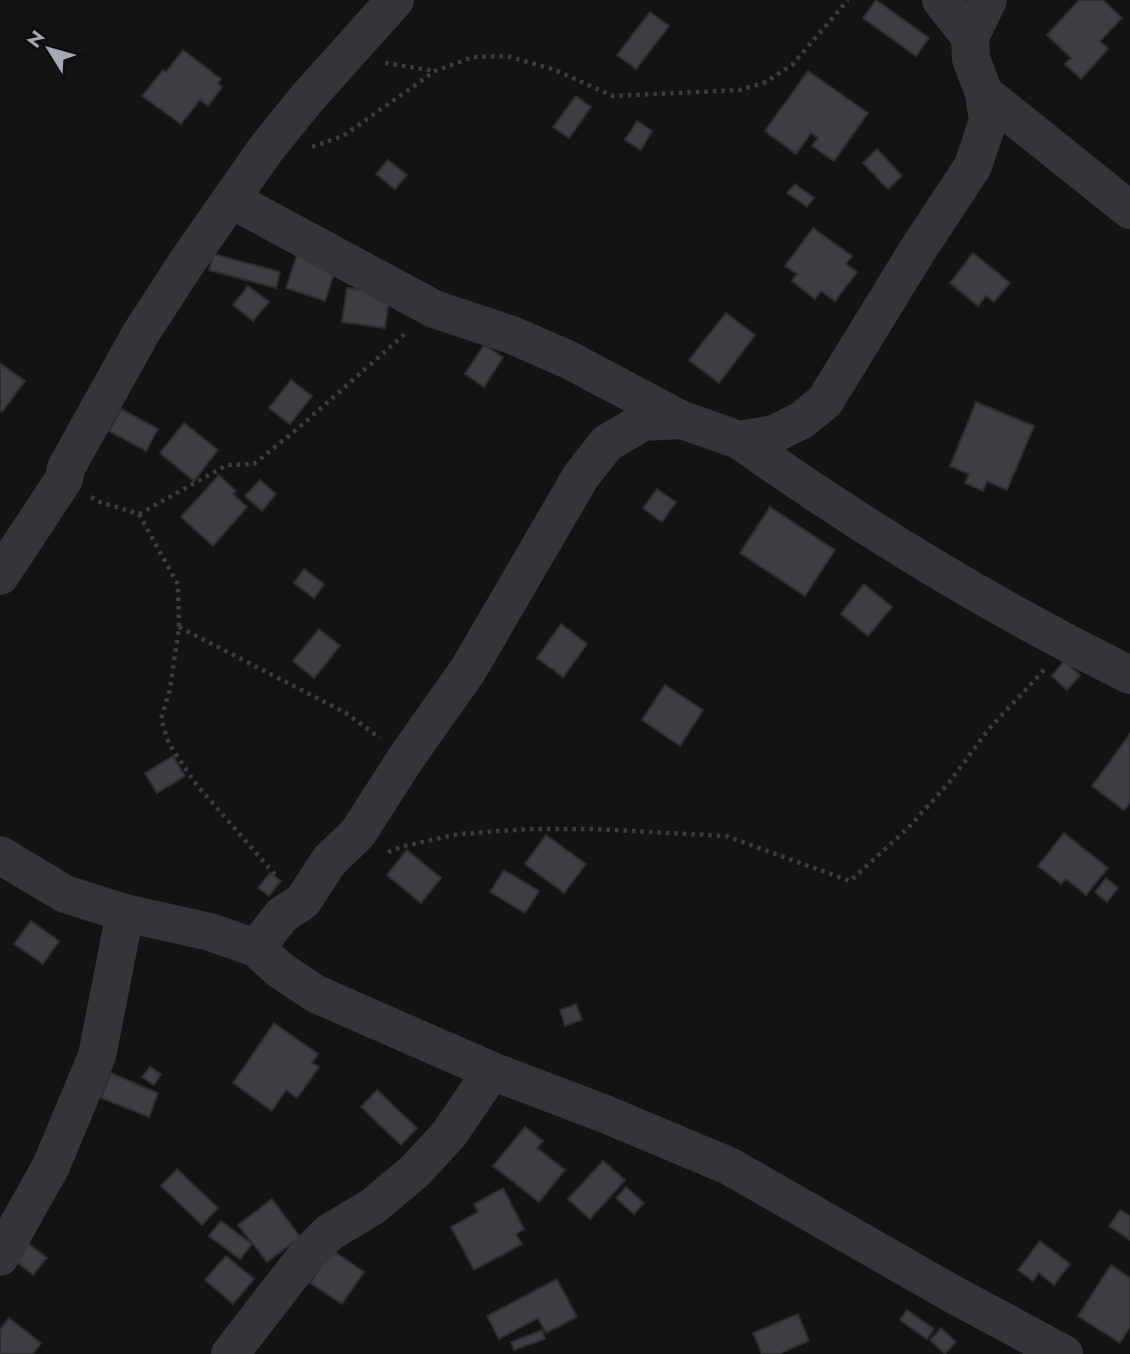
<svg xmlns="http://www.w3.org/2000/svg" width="1130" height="1354" viewBox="0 0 1130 1354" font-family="Jost,sans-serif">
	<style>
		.building { fill: #3d3e41; stroke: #2d2d30; stroke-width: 2 }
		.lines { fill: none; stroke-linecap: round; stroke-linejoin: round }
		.path { stroke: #3a3c40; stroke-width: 4.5; stroke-dasharray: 3.5 5; stroke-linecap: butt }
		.minor { stroke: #343539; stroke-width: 38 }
	</style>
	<rect width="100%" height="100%" fill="#131314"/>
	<g class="building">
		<path d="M876,0L929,38L916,56L863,18Z"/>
		<path d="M1079,0H1103L1122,18L1100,41L1108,49L1081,79L1065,64L1071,58L1047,35Z"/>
		<path d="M650,12L669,26L636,69L617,55Z"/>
		<path d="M183,50L221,79L218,83L222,87L208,106L200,100L181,124L142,96L163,70L166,72Z"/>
		<path d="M808,71L868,113L834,161L812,146L818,138L811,133L796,154L765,131Z"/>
		<path d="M576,96L591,107L569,138L553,127Z"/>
		<path d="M637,121L652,131L641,150L625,140Z"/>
		<path d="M877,149L902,176L888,189L863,163Z"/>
		<path d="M388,160L407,175L395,189L376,174Z"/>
		<path d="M795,184L814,198L807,207L787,193Z"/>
		<path d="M813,228L852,256L846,264L857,272L835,301L821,291L815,299L792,281L797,274L785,266Z"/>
		<path d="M298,252L337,265L325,301L286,288Z"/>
		<path d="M973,253L1010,283L994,302L986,296L978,306L950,283Z"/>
		<path d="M214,254L280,272L276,288L209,270Z"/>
		<path d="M248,286L269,302L253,321L233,305Z"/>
		<path d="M347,288L390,293L385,328L342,322Z"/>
		<path d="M726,313L755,335L719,383L689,360Z"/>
		<path d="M484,345L503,357L484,387L465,374Z"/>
		<path d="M0,363L25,381L2,412L0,410Z"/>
		<path d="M291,380L312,396L290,424L269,408Z"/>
		<path d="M976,402L1034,426L1007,490L987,481L983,491L965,483L969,474L950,466Z"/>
		<path d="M121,409L158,429L146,451L109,431Z"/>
		<path d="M184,423L218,450L194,481L160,453Z"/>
		<path d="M219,475L236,491L233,494L247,507L213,546L181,517Z"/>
		<path d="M260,480L276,494L262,511L245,496Z"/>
		<path d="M657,489L676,502L662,522L643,508Z"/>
		<path d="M770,507L835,550L805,596L740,553Z"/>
		<path d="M304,569L324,584L314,598L294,583Z"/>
		<path d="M864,584L892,607L868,636L841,614Z"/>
		<path d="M561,624L587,644L563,677L537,658Z"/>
		<path d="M319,629L340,646L314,678L293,661Z"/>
		<path d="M1064,661L1080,675L1067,690L1052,676Z"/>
		<path d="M665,685L703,710L680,746L642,720Z"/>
		<path d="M1130,734V802L1124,810L1092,786Z"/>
		<path d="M173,756L185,776L157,793L145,773Z"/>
		<path d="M1064,833L1108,868L1086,895L1066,879L1061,884L1038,866Z"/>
		<path d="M546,835L586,864L564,893L525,864Z"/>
		<path d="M407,850L441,878L421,903L387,875Z"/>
		<path d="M504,870L539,891L525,913L490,892Z"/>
		<path d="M270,873L281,881L269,896L258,888Z"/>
		<path d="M1106,878L1118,888L1107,902L1095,892Z"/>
		<path d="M31,921L59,941L43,964L14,944Z"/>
		<path d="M576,1004L582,1020L565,1026L560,1010Z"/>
		<path d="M274,1023L318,1054L312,1063L319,1067L297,1098L286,1090L272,1111L233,1083Z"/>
		<path d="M150,1067L161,1074L154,1085L142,1077Z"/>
		<path d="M111,1073L158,1093L149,1117L101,1098Z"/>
		<path d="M377,1090L417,1128L401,1145L361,1107Z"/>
		<path d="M525,1127L543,1141L537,1148L565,1170L539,1202L493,1166Z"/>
		<path d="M603,1161L625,1180L590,1219L568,1199Z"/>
		<path d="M177,1169L218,1208L202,1225L161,1186Z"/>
		<path d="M626,1187L644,1203L634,1214L616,1198Z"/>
		<path d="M503,1188L524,1229L516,1234L522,1244L474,1270L451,1227L478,1212L474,1204Z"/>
		<path d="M272,1199L300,1237L267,1262L238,1225Z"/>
		<path d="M1120,1210L1130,1216V1240L1109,1226Z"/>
		<path d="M221,1221L252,1244L240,1259L209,1236Z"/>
		<path d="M24,1240L47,1258L33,1275L11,1257Z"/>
		<path d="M1040,1241L1070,1264L1054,1285L1039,1273L1033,1281L1018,1270Z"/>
		<path d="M332,1250L364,1272L342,1304L310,1283Z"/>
		<path d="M226,1256L254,1279L233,1304L205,1280Z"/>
		<path d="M1111,1265L1130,1278V1327L1120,1343L1078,1316Z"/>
		<path d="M557,1279L577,1317L546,1333L538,1318L499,1339L487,1316Z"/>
		<path d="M907,1310L934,1329L927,1339L900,1320Z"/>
		<path d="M798,1314L809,1341L779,1354H762L753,1333Z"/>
		<path d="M9,1318L41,1343L33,1354H0V1330Z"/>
		<path d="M941,1328L956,1342L945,1354L930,1340Z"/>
		<path d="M542,1330L545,1339L514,1350L511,1342Z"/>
	</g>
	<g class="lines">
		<g class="path">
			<path d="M385,63L435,71"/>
			<path d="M312,147L343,136L435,71L473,57L507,56L555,70L613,96L740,90L766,82L792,65L848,0"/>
			<path d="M91,497L100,502L139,514L227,465L254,464L296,430L406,333"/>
			<path d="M139,514L178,585L179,627L170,689L161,719L169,744L196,784L277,877"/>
			<path d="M179,627L346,713L380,738"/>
			<path d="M388,852L404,846L459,834L529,829H594L726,836L850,881L907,829L948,784L988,730L1045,669"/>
		</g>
		<g class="minor">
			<path d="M941,0L970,37"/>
			<path d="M984,93L1130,210"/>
			<path d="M232,200L434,309L512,335L569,360L682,420"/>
			<path d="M739,440C863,528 994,608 1130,675"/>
			<path d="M0,576L64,479L66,468L141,333L185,265L266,149L308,97L395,0"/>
			<path d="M0,855L65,894L125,913L210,932L256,948L280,970L316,994L492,1071L605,1114L729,1166L949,1292L1064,1354"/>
			<path d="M256,948L282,915L303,901L329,861L358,833L406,758L468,670L581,476L607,443L643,422L682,420L739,440L774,434L802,420L825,401L917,251L973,166L988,121L984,93L971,59L970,37L988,0"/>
			<path d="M0,1257L51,1166L97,1056L125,913"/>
			<path d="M230,1354L305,1257L330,1232L372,1207L415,1171L449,1134L492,1071"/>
		</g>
	</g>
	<g transform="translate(49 49) rotate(307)" stroke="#0e0e0f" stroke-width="5" paint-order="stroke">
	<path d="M0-5L12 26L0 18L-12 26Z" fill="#a4a9b4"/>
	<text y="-10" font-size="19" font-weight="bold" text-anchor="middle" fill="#a4a9b4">N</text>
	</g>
</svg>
